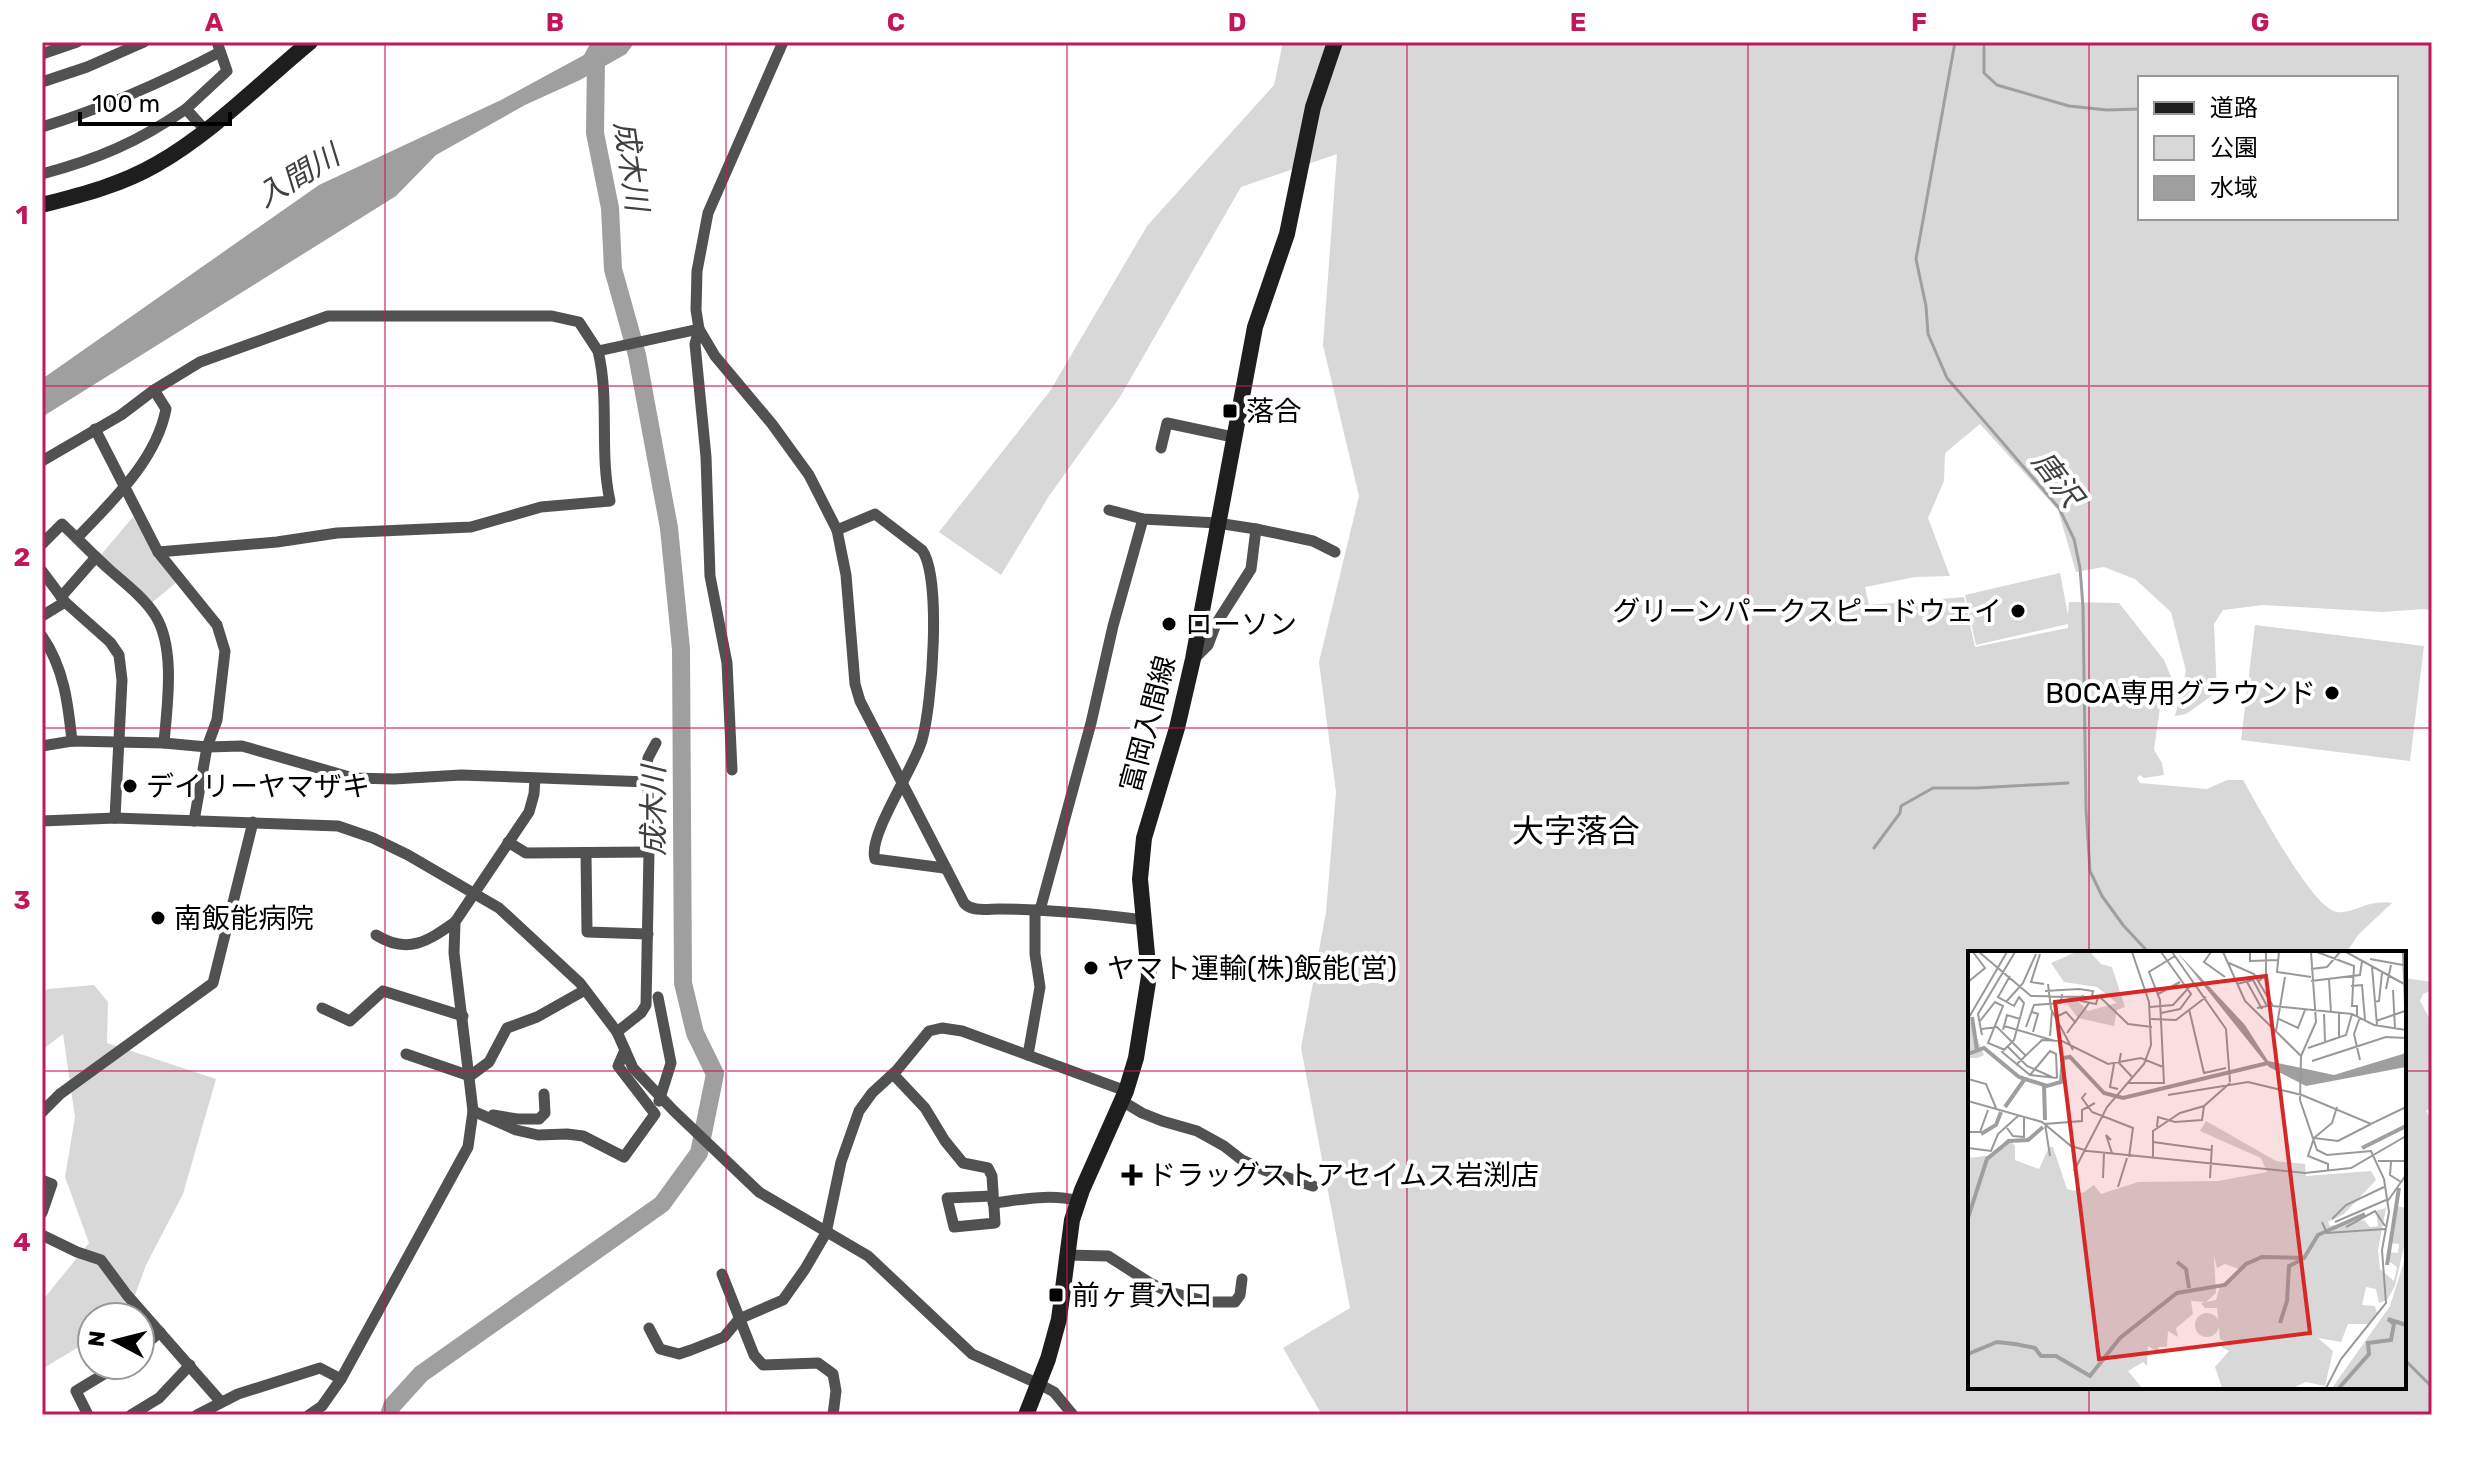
<svg xmlns="http://www.w3.org/2000/svg" width="2474" height="1457" viewBox="0 0 2474 1457" font-family="Rubik,'Noto Sans JP',sans-serif">
	<style>
		.green { fill: #d8d8d8; fill-rule: evenodd }
		.water { fill: #9f9f9f }
		.lines { fill: none; stroke-linecap: round; stroke-linejoin: round }
		.stream { stroke: #9f9f9f; stroke-width: 3 }
		.river { stroke: #9f9f9f; stroke-width: 18 }
		.minor { stroke: #515151; stroke-width: 11 }
		.secondary { stroke: #1e1e1e; stroke-width: 16 }
		.grid { fill: none; stroke: #c2185b; stroke-width: 2; stroke-opacity: 0.55 }
		.poi-dot { fill: #000; stroke: #fff; stroke-width: 3 }
		.labels { text-anchor: middle; dominant-baseline: central; stroke-width: 8; stroke-linejoin: round; paint-order: stroke }
		.poi-label { font-size: 28px; fill: #000; stroke: #fff; text-anchor: start }
		.street-label { font-size: 28px; fill: #000; stroke: #fff }
		.water-label { font-size: 30px; font-style: italic; fill: #404040; stroke: #fff }
		.quarter-label { font-size: 32px; fill: #000; stroke: #fff }
		.inset-river { fill: none; stroke: #9f9f9f; stroke-width: 4 }
		.inset-road { fill: none; stroke: #999; stroke-width: 2 }
		.view { fill: #d62828; fill-opacity: 0.15; stroke: #d62828; stroke-width: 4 }
		.inset-edge { fill: none; stroke: #000; stroke-width: 4 }
		.neatline { fill: none; stroke: #c2185b; stroke-width: 3 }
		.grid-label { font-size: 26px; text-anchor: middle; font-weight: bold; fill: #c2185b }
	</style>
	<rect width="100%" height="100%" fill="#fff"/>
	<g class="green">
		<path d="M1283,42H2432V611L2425,609L2382,612L2263,605L2223,610L2214,624L2217,692L2186,714L2175,716L2186,671L2171,612L2135,579L2104,567L2076,572L2058,510L1980,424L1945,453L1944,481L1928,518L1950,576L1915,577L1865,587L1869,605L1964,597L1975,647L2068,628V624L1976,645L1965,595L2060,573L2068,615L2069,602L2119,603L2164,660L2174,684L2160,707L2154,750L2162,763L2164,775L2144,778L2140,775L2137,778L2140,783L2207,789L2227,780H2243C2257,804 2313,910 2337,912C2355,914 2367,899 2392,903L2358,935L2346,953H1970V1387H2404V978L2432,982V990L2423,994L2420,1001L2432,1023V1107L2426,1111L2432,1121V1415H1322L1283,1348L1350,1308L1301,1048L1326,912L1336,792L1319,662L1359,496L1323,345L1337,154L1241,187L1120,397L1049,496L1001,575L939,532L1050,391L1147,226L1274,85ZM2140,78H2396V218H2140Z"/>
		<path d="M133,517L155,552L178,581L149,605L99,557Z"/>
		<path d="M2255,625L2424,646L2410,761L2241,740Z"/>
		<path d="M94,985L108,1002L107,1043L216,1079L183,1194L146,1265L127,1317H92V1339L42,1369V1301L89,1243L65,1177L75,1117L63,1034L42,1050V992L48,989Z"/>
	</g>
	<path class="water" d="M591,42H635L626,54L580,80L525,105L436,155L396,196L42,417V379L319,185L501,100L584,55Z"/>
	<g class="lines">
		<g class="stream">
			<path d="M1955,42L1916,259L1926,306L1928,334L1947,378L2059,508L2074,539L2080,568L2083,607L2086,809L2090,871L2102,896L2123,925L2149,953"/>
			<path d="M1984,42V73L1997,85L2069,106L2107,110L2140,109"/>
			<path d="M1874,848L1900,813L1901,806L1933,788H1977L2068,783"/>
			<path d="M2404,1359L2432,1387"/>
		</g>
		<path class="river" d="M389,1415L392,1406L421,1374L662,1204L699,1153L715,1074L695,1033L683,983L681,649L669,528L637,355L613,269L610,208L595,133L596,59"/>
		<g class="minor">
			<path d="M783,42L708,213L697,271L696,310L699,329L715,356L772,424L809,475L837,530L846,575L855,684L860,701L964,903C972,912 987,909 999,909C1048,909 1096,914 1144,920"/>
			<path d="M42,54L77,42"/>
			<path d="M42,82L87,67L144,42"/>
			<path d="M42,127C104,108 163,82 220,52"/>
			<path d="M206,131L186,109L227,71L217,42"/>
			<path d="M42,174C98,159 138,142 186,109"/>
			<path d="M699,329L695,344L706,457L710,576L727,663L732,770"/>
			<path d="M95,429L158,552L217,625L225,651L217,720L207,747L194,821"/>
			<path d="M1161,448L1167,423L1233,437"/>
			<path d="M42,461L121,415L154,390L200,362L328,316H552L579,322L598,351L699,329"/>
			<path d="M1109,510L1143,519L1217,523L1256,529L1313,541L1335,552"/>
			<path d="M837,530L875,514L922,550C942,578 932,705 922,740C915,767 867,836 875,859L944,868"/>
			<path d="M77,538C112,501 156,461 166,409L154,390"/>
			<path d="M42,544L62,524C78,539 94,556 111,571C126,584 144,598 155,615C176,648 167,706 164,743"/>
			<path d="M158,552L277,542L337,533L471,527L541,507L610,501C599,451 610,400 598,351"/>
			<path d="M42,571L65,602L110,642L119,655L122,680L115,818"/>
			<path d="M61,597L96,557"/>
			<path d="M42,616L65,602"/>
			<path d="M42,636C64,668 68,703 72,741"/>
			<path d="M1194,659L1208,645L1216,624L1251,569L1256,529"/>
			<path d="M42,746L72,741L164,743L207,747L242,746L353,778L394,779L461,775L648,782L649,852L646,1005L641,1013L617,1032"/>
			<path d="M644,782L648,758L656,743"/>
			<path d="M42,821L115,818L338,826L373,838L408,855L499,908L580,983L617,1032L633,1068L674,1111L759,1192L868,1256L972,1354L1039,1384L1054,1392L1073,1415"/>
			<path d="M508,842L526,853L649,852"/>
			<path d="M586,853L587,932L648,934"/>
			<path d="M1040,910L1091,723L1113,626L1143,519"/>
			<path d="M376,935C408,955 428,941 455,922"/>
			<path d="M658,997L671,1063L659,1101"/>
			<path d="M322,1008L350,1021L383,991L463,1016"/>
			<path d="M406,1054L470,1076L489,1062L507,1028L537,1017L585,990"/>
			<path d="M1028,1055L1040,987L1035,954V910"/>
			<path d="M893,1074L925,1108L945,1141L963,1163L988,1168L992,1176L995,1223L954,1227L947,1198L992,1196"/>
			<path d="M1122,1101L1142,1113L1162,1121L1197,1131L1224,1146L1242,1160L1264,1170L1313,1186"/>
			<path d="M473,1111L516,1130L538,1135L567,1134L583,1136L624,1157L655,1114L618,1066L625,1050"/>
			<path d="M42,1112L60,1094L213,983L253,822"/>
			<path d="M493,1115L517,1119H539L545,1113L544,1094"/>
			<path d="M42,1180L52,1184L42,1213"/>
			<path d="M993,1203C1020,1200 1051,1193 1078,1201"/>
			<path d="M42,1235L77,1252L101,1260L127,1295L221,1402"/>
			<path d="M1066,1255L1108,1256L1150,1283L1169,1292L1209,1302H1235L1240,1295L1242,1279"/>
			<path d="M722,1274L754,1355L763,1365L818,1363L833,1374L836,1391L833,1415"/>
			<path d="M649,1328L660,1349L679,1354L691,1350L724,1337L739,1319L783,1300L805,1269L826,1233L841,1162L859,1111L872,1093L897,1070L929,1031L942,1028L962,1031L1126,1091"/>
			<path d="M140,1349L160,1332"/>
			<path d="M88,1415L76,1391L119,1365"/>
			<path d="M131,1415L159,1398L190,1365"/>
			<path d="M197,1415L238,1394L320,1368L341,1379"/>
			<path d="M309,1415L322,1406L341,1379L468,1147L473,1111L454,953L455,922L529,812L534,794L535,779"/>
		</g>
		<g class="secondary">
			<path d="M42,205C81,195 121,185 157,164C213,132 260,83 310,42"/>
			<path d="M1026,1415L1048,1359L1059,1319L1072,1220L1082,1190L1126,1091L1136,1058L1149,976L1140,879L1144,838L1177,728L1193,659L1255,327L1287,234L1313,107L1335,42"/>
		</g>
	</g>
	<path class="grid" d="M385,42V1415M726,42V1415M1067,42V1415M1407,42V1415M1748,42V1415M2089,42V953M42,386H2432M42,728H2432M42,1071H1970M2404,1071H2432M2089,1387V1415"/>
	<g class="poi-dot">
		<rect x="1222" y="403" width="16" height="16" rx="4"/>
		<circle cx="2018" cy="611" r="8"/>
		<circle cx="1169" cy="624" r="8"/>
		<circle cx="2332" cy="693" r="8"/>
		<circle cx="130" cy="786" r="8"/>
		<circle cx="158" cy="918" r="8"/>
		<circle cx="1091" cy="968" r="8"/>
		<path d="M1128 1163h8v8h8v8h-8v8h-8v-8h-8v-8h8z"/>
		<rect x="1048" y="1287" width="16" height="16" rx="4"/>
	</g>
	<g class="labels">
		<g class="poi-label">
			<text x="1246" y="411">落合</text>
			<text x="2002" y="611" text-anchor="end">グリーンパークスピードウェイ</text>
			<text x="1185" y="624">ローソン</text>
			<text x="2316" y="693" text-anchor="end">BOCA専用グラウンド</text>
			<text x="146" y="786">デイリーヤマザキ</text>
			<text x="174" y="918">南飯能病院</text>
			<text x="1107" y="968">ヤマト運輸(株)飯能(営)</text>
			<text x="1148" y="1175">ドラッグストアセイムス岩渕店</text>
			<text x="1072" y="1295">前ヶ貫入口</text>
		</g>
		<g class="street-label">
			<text transform="translate(1148 724) rotate(-75)">富岡入間線</text>
		</g>
		<g class="water-label">
			<text transform="translate(631 166) rotate(82)">成木川</text>
			<text transform="translate(298 176) rotate(-31)">入間川</text>
			<text transform="translate(2057 479) rotate(53)">唐沢</text>
			<text transform="translate(654 811) rotate(-90)">成木川</text>
		</g>
		<g class="quarter-label">
			<text x="1576" y="831">大字落合</text>
		</g>
	</g>
	<g transform="translate(1968 951)">
		<rect width="438" height="438" fill="#fff"/>
		<path d="M108,1H122L133,13L144,16L157,56L149,59L146,75L110,67L98,51L100,45L106,46L120,60L149,52L129,36L96,31L83,12ZM0,65L16,104L10,107H0ZM238,170L308,210L337,213L338,225L403,220L408,229L376,263L360,271L362,275L396,269L402,276L410,275L408,260L418,257L410,299L412,318L426,330L429,316L419,309L420,301L430,302L431,293L422,292L428,255L438,257V287L427,335L419,349L411,352L408,338L398,336L394,354L407,355L409,362L402,373H380L373,391L350,387L365,400L357,435L338,431L325,437H254L247,416L261,400L253,396L258,391L252,388L249,357H237L233,352L248,349L252,335L271,318L257,313L249,317L246,305L248,342L238,351L223,350L225,363L208,377L210,386L200,380L199,396H190L192,403L180,395L179,415L175,411L160,420L174,437H0V207L25,204L40,187L47,195V209L71,218L81,196H85L99,238L115,242L126,234L133,243L170,231L250,230L299,221L293,207L232,180ZM438,304V437H364L422,355ZM227 374a12 12 0 1 1 24 0a12 12 0 1 1-24 0Z" fill="#d8d8d8"/>
		<path d="M209,1L277,74L300,110L366,124L438,102V116L338,135L301,116Z" fill="#9f9f9f"/>
		<path class="inset-river" d="M4,66L9,99M0,103L16,97L51,126L79,135L93,131L95,107L102,106L136,142L155,147L300,112M76,134L77,169M37,156L56,129M13,183L28,174L33,161M394,197L438,175M0,267L19,208L41,190L60,189L75,176M209,311L218,318L221,337M419,314L431,237M312,372L319,350L321,315L331,310M0,403L29,391L47,393L67,397L73,405H88L122,425L152,387L209,342L257,334L278,313L294,306L336,307L350,284L397,263M371,437L401,403L400,392L423,389L426,373L420,368L438,374"/>
		<path class="inset-road" d="M11,1L63,45L132,46L160,73L184,76M193,1L223,43L212,58L193,62M204,1L258,78L262,131M243,1L236,11L257,26M255,1L277,50L333,105L332,149L349,199L359,204L403,200L416,228L421,261L414,299L418,352L373,408L358,437M282,1V10L310,9M311,1L309,21L343,26M349,1L386,15L384,55H389V65M378,1L438,34M435,1L438,79M72,3L63,31L76,33M402,8L435,14M261,12L286,23L305,55L384,63L406,74L438,79M404,16L409,74M343,18L359,16L372,1M42,25L30,46L46,55L51,46L56,52L46,89L34,101L62,124L89,127M361,28L363,62M343,30L392,24L394,10M0,31L17,17L5,1M279,31L294,58M290,31L298,23V1M80,33L83,58L105,99M269,33L285,29L299,55L289,57M383,35L394,34L397,69M418,38L423,14M425,39L427,77M77,40L111,38L125,40L124,45M190,43L212,31M115,44L113,50L128,53L130,46M38,51L55,32L68,3M406,51L411,50L414,22M182,56L205,54L226,31M221,58L236,122L258,117M64,61L70,63L65,81M371,61V86M356,63L357,90M88,66L98,61L108,72M392,66L386,83L392,109M0,68L39,1M183,68L208,69L238,46M311,68L330,77L337,59M12,70L27,51L35,55L20,92L37,99M408,70L437,60M36,75L87,90M58,76L66,54L93,52L94,43M14,78L29,76L57,104M35,79L39,64L52,68M308,80L317,26M99,82L121,52M14,84L10,63L47,1M82,85L84,60M40,96L59,115L84,126M340,97L378,84L384,63M153,102L151,112L165,127M333,105L348,71L343,1M344,110L418,86L438,87M146,113L142,136L150,138M48,114L74,89L94,90L140,113L173,107L195,116M62,124L82,100L88,103L89,127M0,128L18,133L28,157M160,132H196L192,49L181,21L207,5M118,142L114,147L124,161L165,177L161,206M200,144L280,131L334,144L403,173L438,156M0,150L74,171L103,195L120,200L337,222L383,217L438,185M189,176L190,166L207,171L234,169L236,155M39,177L45,185L56,186V166M0,181H12L20,159M346,187L364,172L369,156M143,189L138,184L144,202M185,191L243,199M0,197L23,200L30,183L50,165M82,205L77,173L114,170V159L127,152M185,207V180L212,162L236,155L262,132M410,210H438M423,211L422,224L433,231M106,220L139,156L176,113L183,94L181,51L164,1M360,220V213L340,205L346,187L370,190L403,173M135,227L136,202M242,227L244,194M150,236L159,207M419,251L438,224M364,268L378,254L416,236M354,271L359,282L417,278M367,271L418,249M378,276L407,260L417,275"/>
		<path class="view" d="M298,25L342,382L131,408L87,51Z"/>
		<rect width="438" height="438" class="inset-edge"/>
	</g>
	<rect width="2474" height="1457" fill="none" stroke="#ffffff" stroke-width="88"/>
	<rect x="2138" y="76" width="260" height="144" fill="#ffffff" stroke="#999999" stroke-width="2"/>
	<rect x="2154" y="102" width="40" height="12" fill="#1e1e1e" stroke="#999999" stroke-width="2"/>
	<text x="2210" y="116" font-size="24" fill="#000000">道路</text>
	<rect x="2154" y="136" width="40" height="24" fill="#d8d8d8" stroke="#999999" stroke-width="2"/>
	<text x="2210" y="156" font-size="24" fill="#000000">公園</text>
	<rect x="2154" y="176" width="40" height="24" fill="#9f9f9f" stroke="#999999" stroke-width="2"/>
	<text x="2210" y="196" font-size="24" fill="#000000">水域</text>
	<g transform="translate(116 1341) rotate(277)"><circle r="38" fill="#ffffff" stroke="#999999" stroke-width="2"/>
	<path d="M0-6L14 30L0 20L-14 30Z" fill="#000000"/>
	<text y="-12" font-size="22" font-weight="bold" text-anchor="middle" fill="#000000">N</text>
	</g>
	<path d="M80 112v12h150v-12" fill="none" stroke="#000000" stroke-width="4"/>
	<text x="92" y="112" font-size="24" fill="#000000" stroke="#ffffff" stroke-width="6" paint-order="stroke">100 m</text>
	<rect x="44" y="44" width="2386" height="1369" class="neatline"/>
	<g class="grid-label">
		<text x="214" y="31">A</text>
		<text x="555" y="31">B</text>
		<text x="896" y="31">C</text>
		<text x="1237" y="31">D</text>
		<text x="1578" y="31">E</text>
		<text x="1919" y="31">F</text>
		<text x="2260" y="31">G</text>
		<text x="22" y="224">1</text>
		<text x="22" y="566">2</text>
		<text x="22" y="909">3</text>
		<text x="22" y="1251">4</text>
	</g>
</svg>
